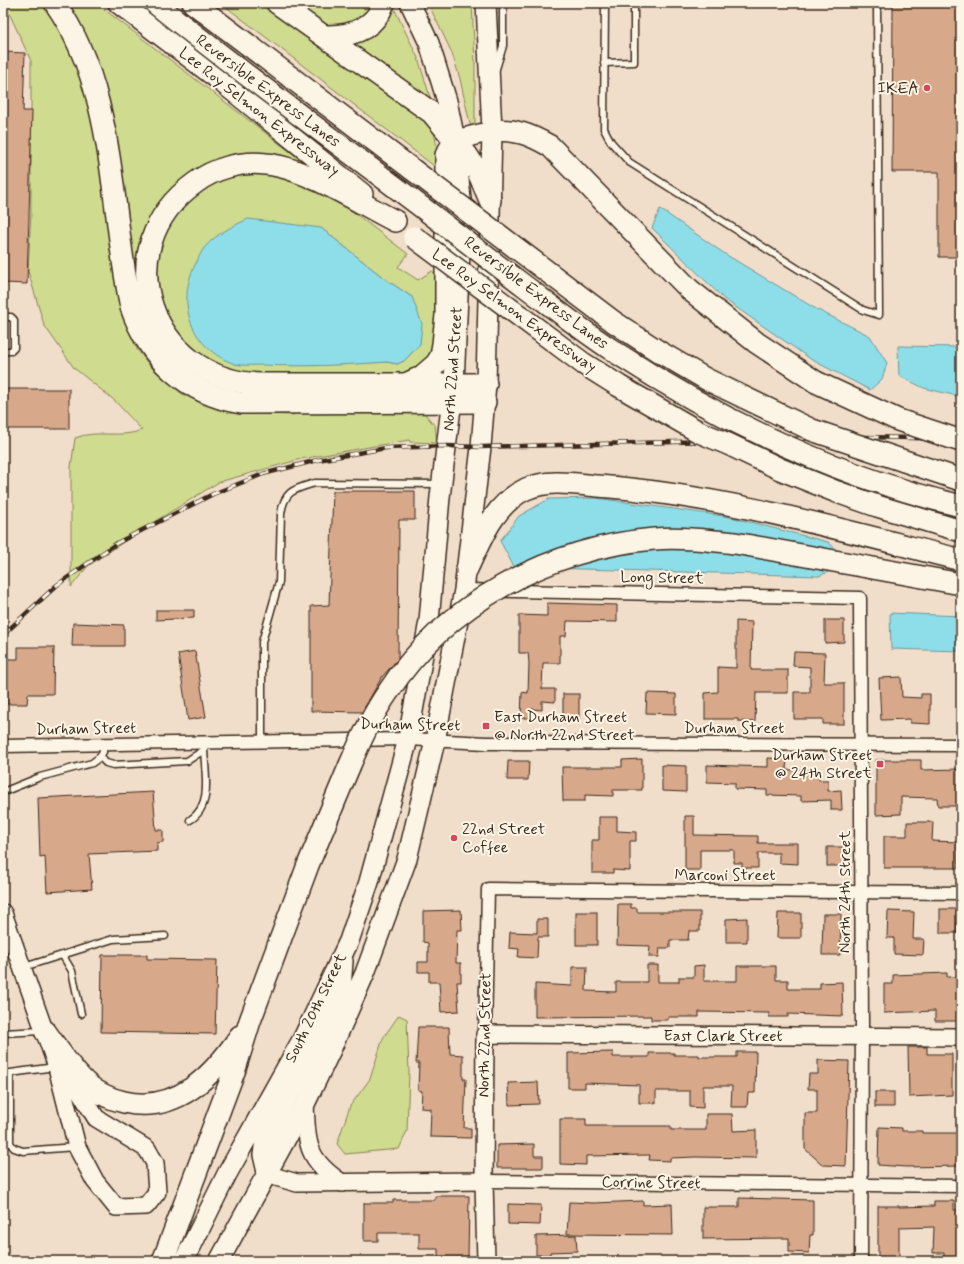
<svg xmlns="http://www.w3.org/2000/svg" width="964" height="1264" viewBox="0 0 964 1264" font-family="Mynerve,sans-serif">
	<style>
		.green { fill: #cfdb8e; stroke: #858256; fill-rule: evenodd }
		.water { fill: #8edee9; stroke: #6d9698 }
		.building { fill: #d8a88b; stroke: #3b2a1e }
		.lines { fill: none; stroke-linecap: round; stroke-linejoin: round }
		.lane-casing { stroke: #3b2a1e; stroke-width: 9 }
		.street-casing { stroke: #3b2a1e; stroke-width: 15 }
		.secondary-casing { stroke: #3b2a1e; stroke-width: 20 }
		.primary-casing { stroke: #3b2a1e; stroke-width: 22 }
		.highway-casing { stroke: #3b2a1e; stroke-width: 24 }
		.lane { stroke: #fcf5e5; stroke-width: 6 }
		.street { stroke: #fcf5e5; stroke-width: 12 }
		.secondary { stroke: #fcf5e5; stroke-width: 17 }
		.primary { stroke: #fcf5e5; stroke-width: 19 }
		.highway { stroke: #fcf5e5; stroke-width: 21 }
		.rail-casing { stroke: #3b2a1e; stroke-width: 4.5 }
		.rail { stroke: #fcf5e5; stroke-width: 3; stroke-dasharray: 9; stroke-linecap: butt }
		.highway-bridge-casing { stroke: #3b2a1e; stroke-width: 24; stroke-linecap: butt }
		.highway-bridge { stroke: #fcf5e5; stroke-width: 21 }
		.poi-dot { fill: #d1495b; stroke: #fcf5e5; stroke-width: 1.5 }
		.labels { text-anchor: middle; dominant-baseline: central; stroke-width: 4; stroke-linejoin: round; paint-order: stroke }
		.poi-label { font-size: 16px; fill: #3b2a1e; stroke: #fcf5e5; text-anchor: end }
		.street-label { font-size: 16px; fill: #3b2a1e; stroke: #fcf5e5 }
	</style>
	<rect width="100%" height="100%" fill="#f1deca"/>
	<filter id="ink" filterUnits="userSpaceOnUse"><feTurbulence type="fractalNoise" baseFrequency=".025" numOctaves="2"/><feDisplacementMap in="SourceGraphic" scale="8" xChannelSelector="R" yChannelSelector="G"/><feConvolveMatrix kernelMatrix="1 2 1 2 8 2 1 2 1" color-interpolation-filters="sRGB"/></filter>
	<g filter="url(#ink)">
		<g class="green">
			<path d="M3,3H43L66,38L90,104L119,293L127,326L137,349L149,365L165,380L181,393L202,404L219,410L237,413L293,415L294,409H421L435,426L437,443L410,442L409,440L301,459L219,482L146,527L88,566L71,587V467L75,438C97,429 121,439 142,430L114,400L74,368L44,325L28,271L31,212V61L10,15L3,9Z"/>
			<path d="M60,3H96L306,164L262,157L164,202L152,323L260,399L201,386L145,330L127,240Z"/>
			<path d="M221,3H267L433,126L437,148L438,169Z"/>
			<path d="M287,3H378L363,22L329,29Z"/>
			<path d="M428,3H472L475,63V131L470,124L460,79L452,53Z"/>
			<path d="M393,6L418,58L431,100L348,42Z"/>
			<path d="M257,172L291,179L330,198L348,208L408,254L398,267L418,280L432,271L439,277L435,349L424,365L407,373L262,378L245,377L188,352L157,302L158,249L168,222L193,195L225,177ZM321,228L385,279L412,297L420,344L404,361L397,364L387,362L317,365L236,364Z"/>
			<path d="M399,1015L407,1019L409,1072L407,1131L399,1149L345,1154L337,1144L350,1106L370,1079L383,1038Z"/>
		</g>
		<g class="water">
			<path d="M660,209L725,254L816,309L870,336L887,363L882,379L870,390L812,360L724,299L652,228Z"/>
			<path d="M248,219L321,228L385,279L412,297L422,324L420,344L404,361L397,364L387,362C346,365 304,367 263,365C254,365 243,366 235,364C191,349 175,303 196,263C199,258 201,251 205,247C216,234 233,226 248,219Z"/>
			<path d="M898,346L961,347V397L924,388L899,376Z"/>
			<path d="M596,498L730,517L828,542L838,551L835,569L819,576L514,567L500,541L519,516L549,499Z"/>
			<path d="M890,613L961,616V651L891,649Z"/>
		</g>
		<g class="building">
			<path d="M893,3H961V257H939V172H892Z"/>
			<path d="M3,52L25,53L23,111H32L27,284L3,283Z"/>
			<rect x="3" y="389" width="66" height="40"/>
			<path d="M333,491H415V520H399L398,659L382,677L362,712L311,711V606L329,605Z"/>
			<path d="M547,603L617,605V622L567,621L566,636H560V663H543L542,689H555V702L542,701V710L532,709V718H521L522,692L528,693L529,663L528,653H519V615L547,616Z"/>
			<path d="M156,610H194V618L156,620Z"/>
			<path d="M825,620H844V642L825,643Z"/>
			<path d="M736,621L752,622L751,670H788V693H756L755,722L738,721V719H705V693L718,692V667L736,668Z"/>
			<path d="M73,623L124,625V646H72Z"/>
			<path d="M18,647H54L53,694H28L27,704H7V659H18Z"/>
			<path d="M195,651L206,717L188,720L178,654Z"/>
			<path d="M794,652L825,653L824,683H844V724H823V719H794V692H810V667L793,666Z"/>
			<path d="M901,677L902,697L921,698V694H930V724L910,723V719L881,720L879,678Z"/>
			<path d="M647,693L676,694V714L646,713Z"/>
			<rect x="563" y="694" width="16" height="28"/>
			<path d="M768,758L787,759L786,770L819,769V780H828V791L841,790L842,810H831V800L801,801V796L767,795V790L735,789V783L707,782V765L768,767Z"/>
			<path d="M642,759V790H613V796L585,795V801H563L562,767H622V760Z"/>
			<path d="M876,760H921V770L960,769V806H938L937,798L901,797V814L876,815Z"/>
			<path d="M508,761H529L528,780H507Z"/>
			<path d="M662,765L686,766V792L662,791Z"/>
			<path d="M153,792L156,830H163V842L157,843V851L89,854L92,889L47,892L45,856L40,857L38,798Z"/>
			<path d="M685,816H694V835L758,836V843H798V864L779,863V853H758V868H742V863H734V850H700V870H685Z"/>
			<path d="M599,817H617V831L636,832V841H630V871L613,870V873H592V840H599Z"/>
			<path d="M907,822H933L932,841L958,842V868H884V836H907Z"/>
			<rect x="827" y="847" width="19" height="19"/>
			<path d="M618,904H631V908H637V912H700V931H689L688,940H670V948H660L659,957H649L650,946L617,945Z"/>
			<rect x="940" y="909" width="17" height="24"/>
			<path d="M461,910L462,930H457L456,963H461V982H457L459,1011L441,1012L439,982H429V972H418V962H428V943L423,942V911Z"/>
			<path d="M888,911L914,912L913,939H924L923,955L894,954V938H887Z"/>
			<rect x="576" y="912" width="21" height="33"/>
			<path d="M778,913H801V938H777Z"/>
			<path d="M823,914H841L840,955H822Z"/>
			<path d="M747,918V942H726V919Z"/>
			<path d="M537,919H548V937H538L537,958L518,957L519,949L509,948L510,932L537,933Z"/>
			<path d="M102,955H147V959L217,960L215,1034L101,1032Z"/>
			<path d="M647,965H658V982H679V977H694V966L704,965V981H737V966H776V980H788V989H820V983L842,982L843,1016L788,1014V1017H769V1013L699,1012V1017H668V1020H651V1016L535,1017V984L572,986V967H587L586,991L616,992V982H647Z"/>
			<path d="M947,973V977H959L958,1021H935V1011L884,1013V984H893V975Z"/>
			<path d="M418,1027H449L450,1054L463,1055V1079H466L464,1128H471V1138L430,1137L431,1109L421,1108L422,1091L418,1090L419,1063H416Z"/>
			<path d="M908,1047H927V1054H952V1095L909,1097Z"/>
			<path d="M613,1052V1057H649V1053H674V1055H699V1057H737V1052H756L755,1093H748L747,1107H731L732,1086H703V1108L690,1107V1091H656V1103H639V1085L585,1083V1088H568V1053Z"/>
			<path d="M818,1060L849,1061L846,1166L823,1165L805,1149V1113H817V1089H808L809,1074H818Z"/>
			<path d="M538,1082L539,1104L509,1105L508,1083Z"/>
			<rect x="875" y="1092" width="19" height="15"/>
			<path d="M706,1114H732L733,1131L756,1130V1158L696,1157L670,1158V1161L649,1160L650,1155L586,1156V1165L560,1164V1119H586V1126H671V1130H706Z"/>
			<path d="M879,1127L902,1128V1131H922V1133H961V1166L906,1167L878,1165Z"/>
			<path d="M534,1144V1156H543V1168H497V1145Z"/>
			<path d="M435,1196H469L468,1261H438V1249H419V1233H378V1241H364V1203H393V1200H435Z"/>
			<path d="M739,1198L813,1200V1235H810L809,1253L789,1252V1238L703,1239V1207H739Z"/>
			<path d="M643,1201V1205L672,1204L673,1235L567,1234L569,1202L594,1203Z"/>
			<path d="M934,1201H954V1210H961V1261H944V1253H933L934,1227L899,1228V1261H878V1206H899V1207L934,1206Z"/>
			<path d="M508,1204L541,1205L540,1225L508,1224Z"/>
			<path d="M576,1235L577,1251L550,1252V1255H536V1236Z"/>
		</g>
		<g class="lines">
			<g class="lane-casing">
				<g id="lane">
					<path d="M605,3L604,129L611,142L629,162L863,310L879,315L877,3"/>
					<path d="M604,63L634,62V3"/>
					<path d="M495,72L503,46V3"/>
					<path d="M3,317H11L14,320V348L11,351H3"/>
					<path d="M262,742V642L279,582L281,514C284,491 294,489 315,483L440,484"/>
					<path d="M100,757L106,763L113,765L187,761L204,750V743"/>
					<path d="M3,792L40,777L92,763L100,757L103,752V744"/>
					<path d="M190,820C213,806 205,773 204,750"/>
					<path d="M63,956L72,971L81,1014"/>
					<path d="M24,967L113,939L165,936"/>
					<path d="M3,1033L41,1031"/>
					<path d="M3,1074L55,1067"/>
					<path d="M10,1074V1143L14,1148L23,1151L75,1147"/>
				</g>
			</g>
			<g class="street-casing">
				<g id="street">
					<path d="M464,590L860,598L862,1025L861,1261"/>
					<path d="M3,746L408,739L486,743L961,745"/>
					<path d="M485,1034L488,889L961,893"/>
					<path d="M484,1181L961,1186"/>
				</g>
			</g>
			<g class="secondary-casing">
				<g id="secondary">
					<path d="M3,913L57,1067L77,1147L95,1181L116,1207L146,1206L157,1192L155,1163L147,1149L96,1118L69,1073"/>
					<path d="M305,1104C307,1144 306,1159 342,1183"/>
					<path d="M267,1172L276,1177L297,1183L484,1181"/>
					<path d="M486,1261L484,1181L485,1034L961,1037"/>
				</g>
			</g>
			<g class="primary-casing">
				<g id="primary">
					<path d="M455,140L492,131"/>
					<path d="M267,1172L263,1155L265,1140L316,1043L341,989L343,961"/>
					<path d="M184,1261L227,1174L303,1038L349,941L369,882L408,739L429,621L440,497L454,383L462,209L455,140L447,101L429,43L410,3"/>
					<path d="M219,1261L305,1104L330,1052L365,973L407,859L435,741L464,590L481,447L486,384L492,131L486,3"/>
				</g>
			</g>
			<g class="highway-casing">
				<g id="highway">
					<path d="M55,3C117,92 109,205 131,307C149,359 187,394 241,403L485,402"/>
					<path d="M119,3L220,80L362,194"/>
					<path d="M193,3L413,170"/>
					<path d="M277,3L432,113L467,155L478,172L490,200"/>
					<path d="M324,36C350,37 374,30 384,3"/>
					<path d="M492,131C516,129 529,134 550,146L690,290L757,343L816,382"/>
					<path d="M395,221C361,204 304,167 266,164C241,161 215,168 195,183C103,249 152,382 262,384H486"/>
					<path d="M408,383L421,377L436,364L441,356L443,344L446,315V155L455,140"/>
					<path d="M837,492L877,506L961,531"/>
					<path d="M467,569C481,539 494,504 526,489C549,479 574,484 598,486C721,495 842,530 961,560"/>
					<path d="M45,1031C58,1049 70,1068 86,1083C97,1093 110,1099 124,1102C176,1114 213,1076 240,1036"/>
					<path d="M163,1261L235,1069L250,1021L308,865L349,767"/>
				</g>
			</g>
			<use href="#lane" class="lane"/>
			<use href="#street" class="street"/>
			<use href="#secondary" class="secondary"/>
			<use href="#primary" class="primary"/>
			<use href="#highway" class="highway"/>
			<g class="rail-casing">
				<path id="rail" d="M3,635L57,585L117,543L213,494L263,474L318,460L386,448L447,446L481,447L864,437L961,439"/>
			</g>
			<use href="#rail" class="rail"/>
			<g class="highway-bridge-casing">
				<g id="highway-bridge">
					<path d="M155,3C237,70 323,132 407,196C447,226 486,257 526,287C555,309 584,332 615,352C722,422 837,476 961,506"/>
					<path d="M413,170L614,322L658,351L706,379L812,430L961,480"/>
					<path d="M414,237L584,364L619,386L699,432L728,444L780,469L837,492"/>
					<path d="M816,382L898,420L961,441"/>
					<path d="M349,767C360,741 372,715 388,692C446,603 549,548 654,539C681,537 708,540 735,543L961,584"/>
				</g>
			</g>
			<use href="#highway-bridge" class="highway-bridge"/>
		</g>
	</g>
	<g class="poi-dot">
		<circle cx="927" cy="88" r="4"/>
		<rect x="482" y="722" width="8" height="8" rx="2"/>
		<rect x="876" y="760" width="8" height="8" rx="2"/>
		<circle cx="454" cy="838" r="4"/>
	</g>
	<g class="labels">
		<g class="poi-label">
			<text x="919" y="88">IKEA</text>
			<text x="494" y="717" text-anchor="start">East Durham Street<tspan x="494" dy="18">@ North 22nd Street</tspan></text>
			<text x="872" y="755">Durham Street<tspan x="872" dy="18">@ 24th Street</tspan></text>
			<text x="462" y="829" text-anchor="start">22nd Street<tspan x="462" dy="18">Coffee</tspan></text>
		</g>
		<g class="street-label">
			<text transform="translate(268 91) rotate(37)">Reversible Express Lanes</text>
			<text transform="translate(259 112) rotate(38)">Lee Roy Selmon Expressway</text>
			<text transform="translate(536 293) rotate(37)">Reversible Express Lanes</text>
			<text transform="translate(514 311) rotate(36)">Lee Roy Selmon Expressway</text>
			<text transform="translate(453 369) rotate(-86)">North 22nd Street</text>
			<text transform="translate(662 578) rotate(1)">Long Street</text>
			<text transform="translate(410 725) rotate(1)">Durham Street</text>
			<text x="734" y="728">Durham Street</text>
			<text transform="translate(86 729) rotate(-1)">Durham Street</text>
			<text x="725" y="875">Marconi Street</text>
			<text transform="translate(845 892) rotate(-90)">North 24th Street</text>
			<text transform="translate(316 1008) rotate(-64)">South 20th Street</text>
			<text transform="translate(485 1035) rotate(-89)">North 22nd Street</text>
			<text x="723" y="1036">East Clark Street</text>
			<text transform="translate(651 1183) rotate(1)">Corrine Street</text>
		</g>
	</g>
	<rect width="964" height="1264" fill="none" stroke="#fcf5e5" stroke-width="16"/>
	<rect x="8" y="8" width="948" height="1248" fill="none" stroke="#3b2a1e" stroke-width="1.5" filter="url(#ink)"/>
</svg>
